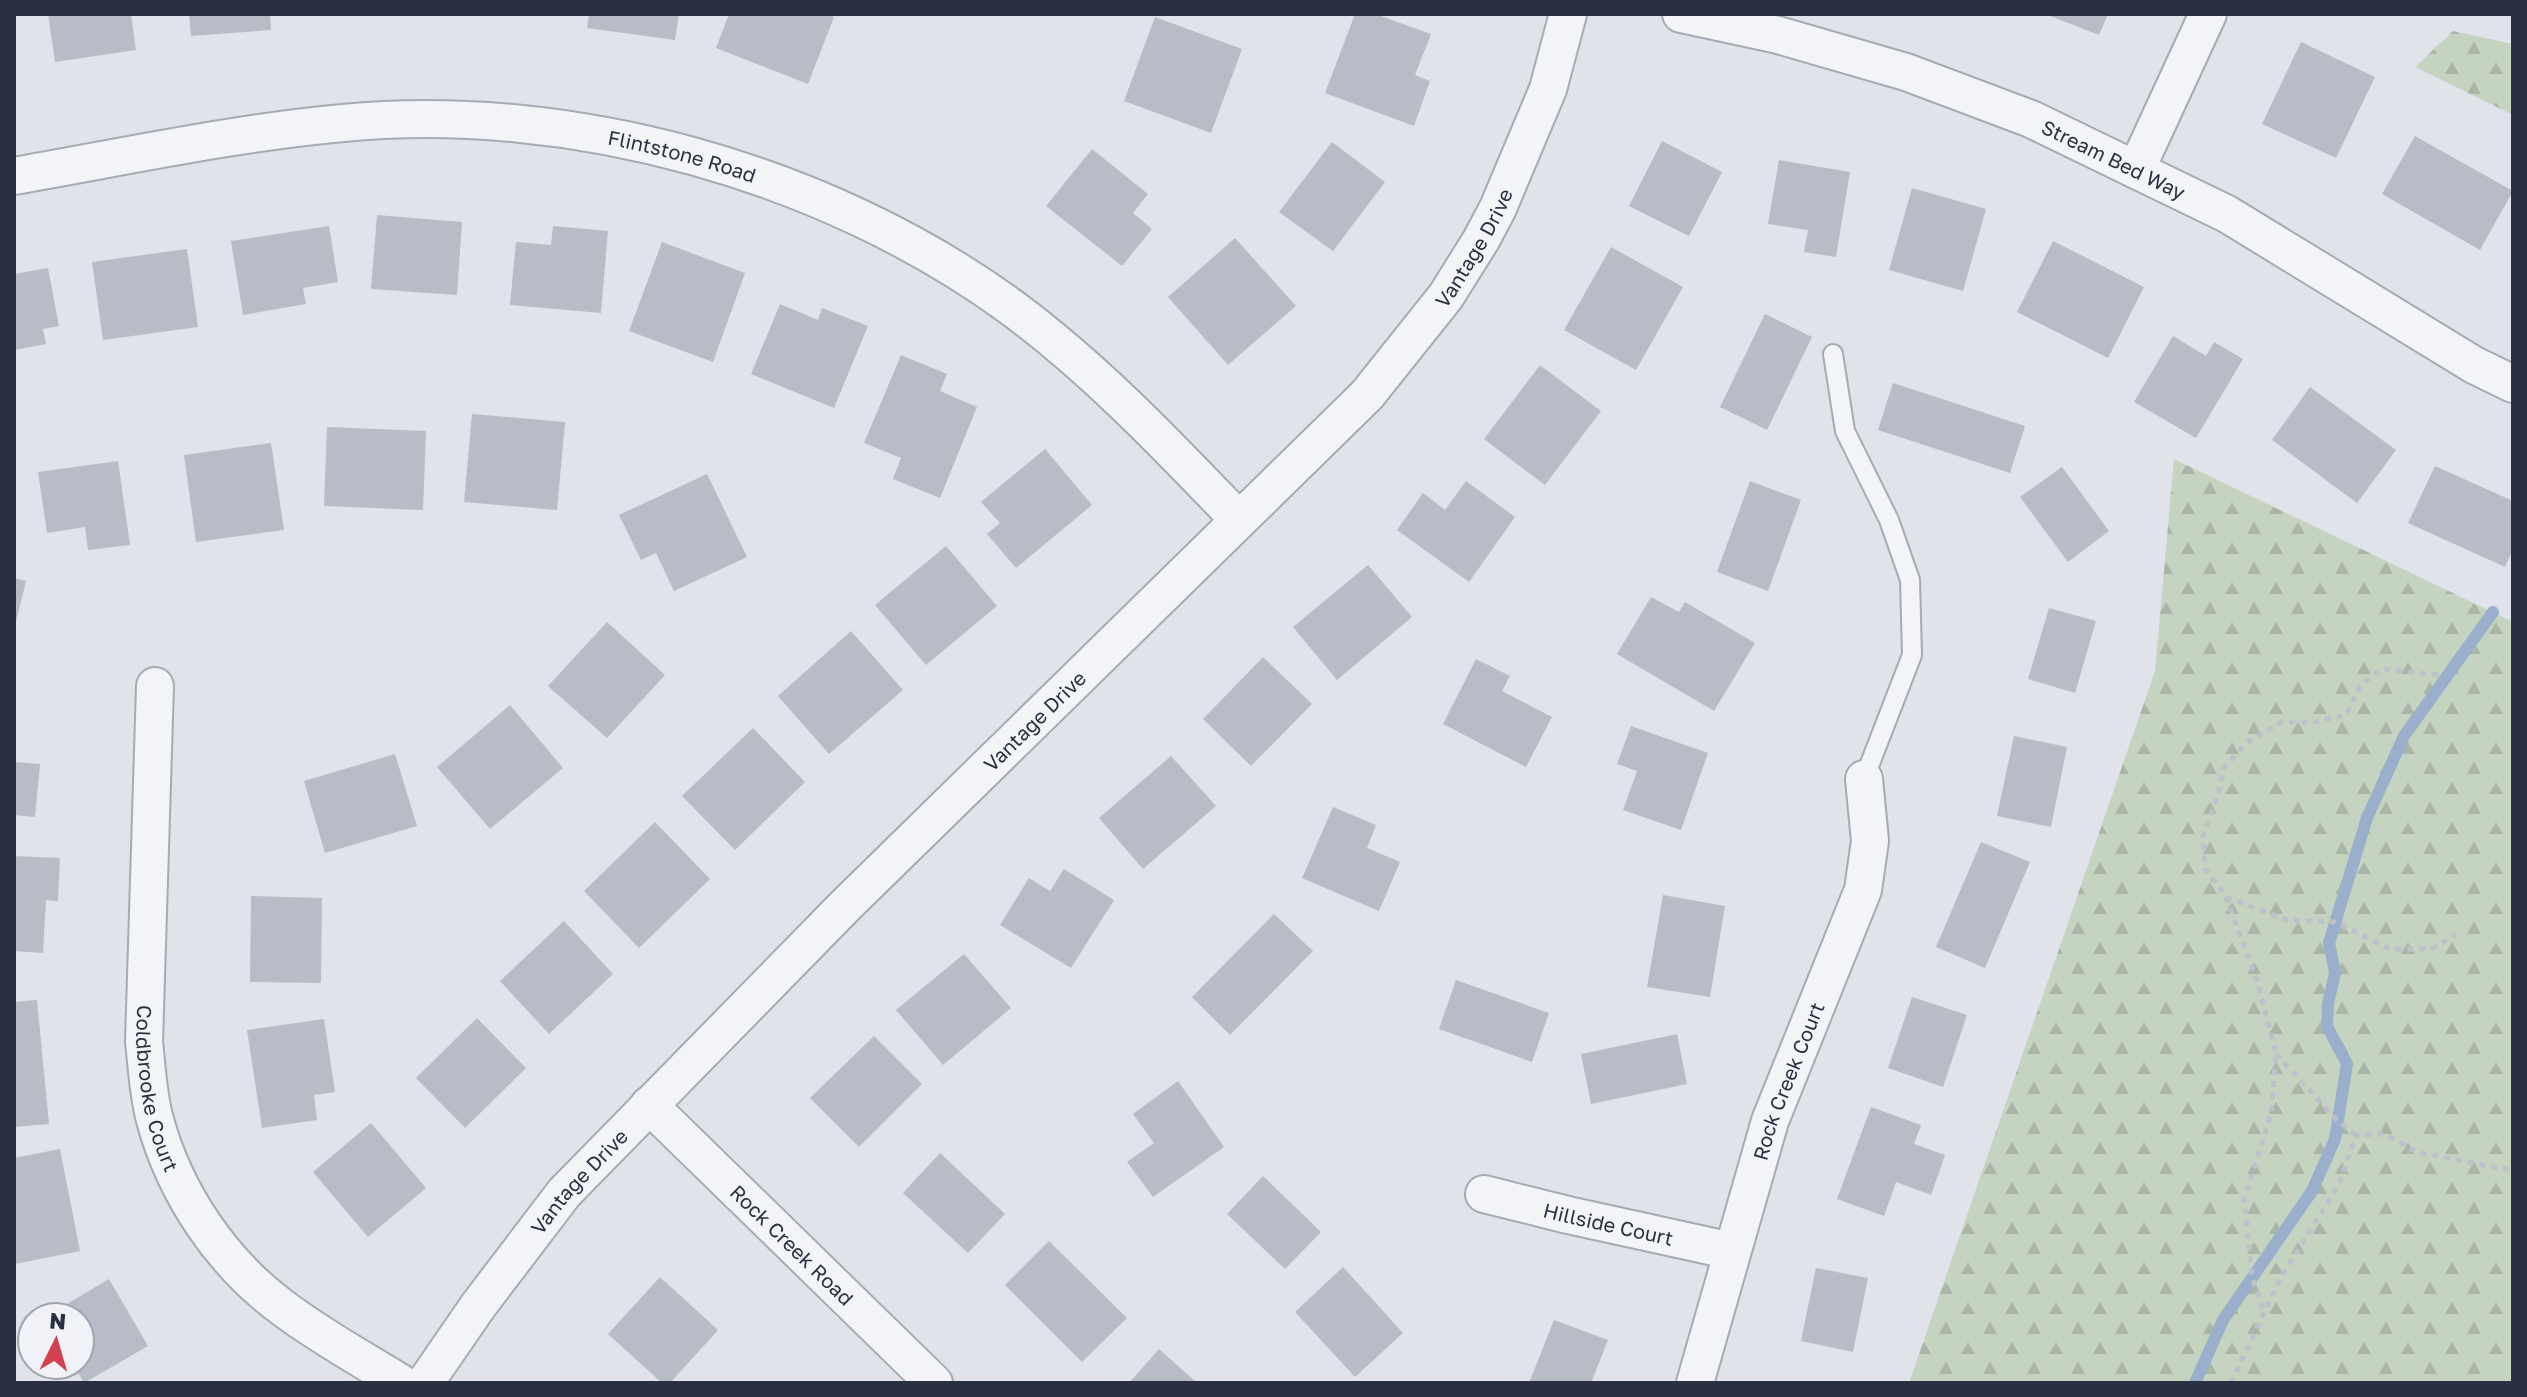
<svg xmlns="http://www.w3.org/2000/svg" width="2527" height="1397" viewBox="0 0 2527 1397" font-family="'Golos Text',sans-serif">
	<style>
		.forest { fill: url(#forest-firs) }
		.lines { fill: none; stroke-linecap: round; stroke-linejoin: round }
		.stream { stroke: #9aafcb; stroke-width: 12 }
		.building { fill: #b7bcc7 }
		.service-casing { stroke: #a5aab4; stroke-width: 22 }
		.minor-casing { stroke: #a5aab4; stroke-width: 40 }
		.path { stroke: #bec1c9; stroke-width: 5; stroke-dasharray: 6 6; stroke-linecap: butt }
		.service { stroke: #f3f4f8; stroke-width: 18 }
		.minor { stroke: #f3f4f8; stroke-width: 36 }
		.labels { text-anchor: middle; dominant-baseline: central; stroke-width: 7; stroke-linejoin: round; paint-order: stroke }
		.street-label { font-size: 20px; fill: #283042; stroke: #f0f2f7 }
	</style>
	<defs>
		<pattern id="forest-firs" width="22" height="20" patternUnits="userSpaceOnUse" patternTransform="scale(2)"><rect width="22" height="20" fill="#c5d4c1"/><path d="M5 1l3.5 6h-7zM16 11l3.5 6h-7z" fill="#a9b6a7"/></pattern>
	</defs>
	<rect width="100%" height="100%" fill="#e0e3ea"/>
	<g class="forest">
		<path d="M2453,31L2513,44V115L2415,67Z"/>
		<path d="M2174,459L2513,622V1383H1909L2155,671Z"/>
	</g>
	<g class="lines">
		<path class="stream" d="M2195,1383L2223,1320L2312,1191L2335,1139L2347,1064L2327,1026L2328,1004L2335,973L2329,943L2367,818L2404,736L2493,612"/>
	</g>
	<g class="building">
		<path d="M48,14H131L136,50L55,62Z"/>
		<path d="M189,14H270L271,30L191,36Z"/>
		<path d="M589,14H679L675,40L587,28Z"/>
		<path d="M729,14H826L834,17L808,84L716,48Z"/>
		<path d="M1355,14H1375L1431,34L1415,75L1430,81L1414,126L1325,93Z"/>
		<path d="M2045,14H2108L2099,35Z"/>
		<path d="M1155,17L1242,49L1211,133L1124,101Z"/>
		<path d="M2301,42L2375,77L2336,158L2262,124Z"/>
		<path d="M2415,136L2513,191L2480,250L2382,194Z"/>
		<path d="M1662,141L1722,172L1689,236L1629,206Z"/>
		<path d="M1332,142L1385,182L1333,251L1279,212Z"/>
		<path d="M1092,149L1148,194L1133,213L1152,229L1122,266L1046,206Z"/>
		<path d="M1779,160L1850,172L1836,257L1804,252L1808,230L1768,224Z"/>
		<path d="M1912,188L1986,209L1963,291L1889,270Z"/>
		<path d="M377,215L462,222L457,295L371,289Z"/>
		<path d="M329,226L338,282L303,288L306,304L243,315L231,241Z"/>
		<path d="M553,226L608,231L601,313L510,305L516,242L551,245Z"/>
		<path d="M1235,238L1296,306L1228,365L1168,297Z"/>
		<path d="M2053,241L2144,287L2108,358L2017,312Z"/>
		<path d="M662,242L745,273L713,362L629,331Z"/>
		<path d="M1611,247L1683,287L1636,370L1564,330Z"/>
		<path d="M187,249L198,327L103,340L92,262Z"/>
		<path d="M48,268L59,326L43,329L46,344L14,350V274Z"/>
		<path d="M780,304L818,320L822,308L868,326L834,408L751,374Z"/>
		<path d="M1765,314L1812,337L1767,430L1720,407Z"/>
		<path d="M2173,336L2206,356L2214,342L2243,359L2196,438L2134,402Z"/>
		<path d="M901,355L947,374L940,391L977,407L940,498L893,479L901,458L864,443Z"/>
		<path d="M1540,365L1601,411L1545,485L1484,439Z"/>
		<path d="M1893,383L2025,426L2010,473L1878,430Z"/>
		<path d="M2310,387L2396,450L2357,503L2272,440Z"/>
		<path d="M472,414L565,422L557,510L464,502Z"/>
		<path d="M327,427L426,431L423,510L324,506Z"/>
		<path d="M271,443L284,530L196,542L184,455Z"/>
		<path d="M1045,449L1092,505L1016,568L987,534L1000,523L981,502Z"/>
		<path d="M118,461L130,545L88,550L85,527L47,533L38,472Z"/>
		<path d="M2435,466L2513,501V549L2505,567L2408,523Z"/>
		<path d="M2062,467L2109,531L2068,562L2020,497Z"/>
		<path d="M707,474L747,557L674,591L656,553L641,560L619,515Z"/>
		<path d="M1466,481L1515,517L1469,582L1397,530L1423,493L1445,510Z"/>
		<path d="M1750,481L1801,500L1768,591L1717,572Z"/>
		<path d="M946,546L997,606L926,665L875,605Z"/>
		<path d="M1368,565L1412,617L1337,680L1293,627Z"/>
		<path d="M14,578L26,581L15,626H14Z"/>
		<path d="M1651,597L1679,612L1685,602L1755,643L1714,711L1617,654Z"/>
		<path d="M2049,608L2096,621L2075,693L2028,679Z"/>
		<path d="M607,622L665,675L607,738L548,686Z"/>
		<path d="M851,631L903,690L829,754L778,696Z"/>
		<path d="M1263,657L1312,704L1251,766L1203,719Z"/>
		<path d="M1476,659L1510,676L1502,691L1552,717L1526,767L1443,724Z"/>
		<path d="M510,705L563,768L490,829L437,767Z"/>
		<path d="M1631,726L1708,753L1681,830L1623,810L1637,771L1617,764Z"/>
		<path d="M753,728L805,782L735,850L682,796Z"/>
		<path d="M2014,736L2067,747L2051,827L1997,816Z"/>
		<path d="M395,754L417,826L325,853L304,781Z"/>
		<path d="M1171,756L1216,806L1143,869L1099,818Z"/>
		<path d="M14,762L40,764L35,817L14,815Z"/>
		<path d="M1333,807L1376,825L1367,848L1400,862L1379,911L1302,878Z"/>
		<path d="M655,822L710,879L639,948L584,891Z"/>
		<path d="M1981,842L2030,862L1985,968L1936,947Z"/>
		<path d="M14,856L60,858L58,901L46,900L43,953L14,951Z"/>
		<path d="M1064,869L1114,900L1071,968L1000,925L1029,878L1050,891Z"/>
		<path d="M1663,895L1725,906L1710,997L1647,987Z"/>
		<path d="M251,896L322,898L321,983L250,982Z"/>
		<path d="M1274,914L1313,951L1230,1035L1192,997Z"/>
		<path d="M564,921L613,974L549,1034L500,981Z"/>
		<path d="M964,954L1011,1008L943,1065L896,1010Z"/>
		<path d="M1456,980L1549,1013L1532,1062L1439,1029Z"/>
		<path d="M1912,997L1967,1015L1943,1087L1888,1068Z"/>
		<path d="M37,1000L49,1124L14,1127V1002Z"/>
		<path d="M477,1018L526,1068L465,1128L416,1078Z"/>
		<path d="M324,1019L335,1092L314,1095L317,1120L262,1128L247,1030Z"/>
		<path d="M1677,1034L1687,1084L1591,1104L1581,1054Z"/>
		<path d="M874,1036L922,1084L859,1147L810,1098Z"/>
		<path d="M1178,1081L1224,1147L1153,1197L1127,1162L1154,1143L1133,1114Z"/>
		<path d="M1871,1107L1921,1125L1914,1144L1945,1155L1931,1195L1896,1182L1884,1216L1837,1199Z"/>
		<path d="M371,1123L426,1188L368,1237L313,1172Z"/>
		<path d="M60,1149L80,1251L15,1264L14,1158Z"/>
		<path d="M940,1153L1005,1214L968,1253L903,1193Z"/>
		<path d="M1263,1176L1321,1232L1285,1269L1227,1214Z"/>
		<path d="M1049,1241L1127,1318L1082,1362L1005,1285Z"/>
		<path d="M1343,1267L1403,1333L1355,1377L1295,1312Z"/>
		<path d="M1816,1268L1868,1278L1853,1352L1801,1341Z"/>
		<path d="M660,1277L718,1330L670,1383H662L608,1334Z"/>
		<path d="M109,1279L148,1346L84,1383L74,1365H80V1317H45Z"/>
		<path d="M1554,1320L1608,1340L1591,1383H1529Z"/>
		<path d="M1159,1349L1197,1383H1129Z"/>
	</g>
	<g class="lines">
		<g class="service-casing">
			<path id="service" d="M1833,354L1845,431L1889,520L1910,580L1912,655L1864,779"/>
		</g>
		<g class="minor-casing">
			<g id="minor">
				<path id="s1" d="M1681,14L1778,35L1906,72L2031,119L2227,214L2474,365L2513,384"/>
				<path d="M2136,170L2208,14"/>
				<path id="s2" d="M14,176C123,157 233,133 343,123C570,101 826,172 1011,307C1095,369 1167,445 1239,520"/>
				<path id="s3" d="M155,686L144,1042C147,1068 148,1095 155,1120C175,1194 222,1263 283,1308C320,1336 362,1359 401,1383"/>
				<path id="s4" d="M649,1105L934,1383"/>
				<path id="s5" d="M1484,1194L1568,1215L1732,1251"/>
				<path id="s6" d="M425,1383L478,1306L564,1193L845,906L1367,395L1446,296L1481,240L1498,208L1548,89L1568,14"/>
				<path id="s7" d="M1695,1383L1770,1121L1863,890L1870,841L1864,779"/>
			</g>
		</g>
		<g class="path">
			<path d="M2438,675L2381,669L2360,686L2346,715L2314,722H2282L2247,742L2223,769L2218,795L2203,836L2205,869L2226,897L2287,920L2335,922L2392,950L2433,948L2456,934"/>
			<path d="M2226,897L2258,984L2276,1054L2271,1114L2244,1200L2252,1277L2264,1313"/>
			<path d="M2276,1054L2338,1121L2356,1135"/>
			<path d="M2231,1383L2280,1279L2339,1184L2356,1135L2384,1134L2417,1152L2508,1170L2513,1174"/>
		</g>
		<use href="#service" class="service"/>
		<use href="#minor" class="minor"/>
	</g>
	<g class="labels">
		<g class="street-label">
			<text stroke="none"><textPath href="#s2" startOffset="676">Flintstone Road</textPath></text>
			<text stroke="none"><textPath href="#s1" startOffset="458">Stream Bed Way</textPath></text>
			<text stroke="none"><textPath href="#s6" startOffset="1550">Vantage Drive</textPath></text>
			<text stroke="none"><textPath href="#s6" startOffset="902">Vantage Drive</textPath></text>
			<text stroke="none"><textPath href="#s7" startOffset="316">Rock Creek Court</textPath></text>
			<text stroke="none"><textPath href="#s3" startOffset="404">Coldbrooke Court</textPath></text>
			<text stroke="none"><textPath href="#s6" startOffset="254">Vantage Drive</textPath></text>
			<text stroke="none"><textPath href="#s5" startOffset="128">Hillside Court</textPath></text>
			<text stroke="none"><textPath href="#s4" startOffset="200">Rock Creek Road</textPath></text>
		</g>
	</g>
	<rect width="2527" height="1397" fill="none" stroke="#283042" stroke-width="32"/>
	<g transform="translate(56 1341) rotate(5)"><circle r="38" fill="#f0f2f7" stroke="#a0a4af" stroke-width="2"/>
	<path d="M0-6L14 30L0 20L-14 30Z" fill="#d3404e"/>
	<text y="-12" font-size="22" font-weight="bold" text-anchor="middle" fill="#283042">N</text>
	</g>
</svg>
